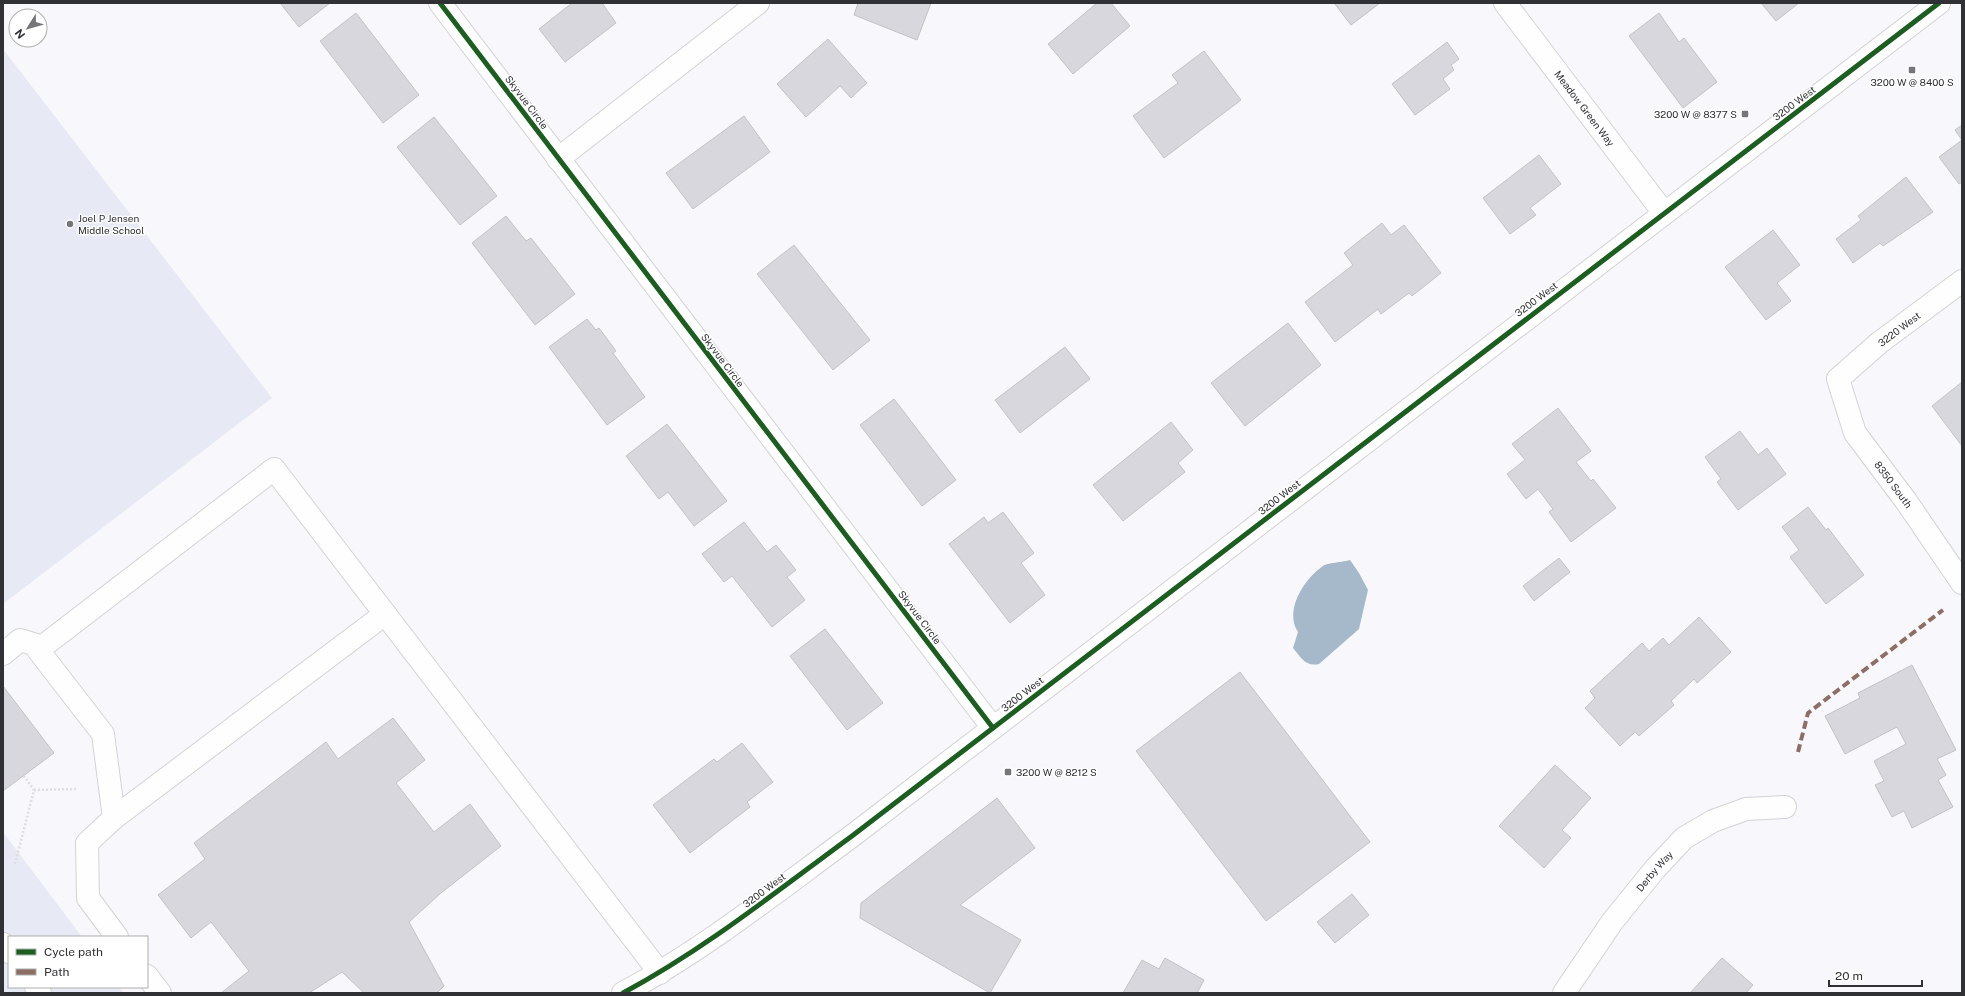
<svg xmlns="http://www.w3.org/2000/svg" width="1965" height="996" viewBox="0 0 1965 996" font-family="'Public Sans',sans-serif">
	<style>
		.built { fill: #e7eaf5 }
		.water { fill: #a6b9ca }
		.building { fill: #d8d7de; stroke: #c3c3c7 }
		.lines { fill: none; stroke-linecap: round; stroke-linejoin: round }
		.minor-casing { stroke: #d3d3d7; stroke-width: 24 }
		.path { stroke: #dededf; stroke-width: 2.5; stroke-dasharray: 2 2; stroke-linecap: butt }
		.minor { stroke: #fefeff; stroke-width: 22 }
		.quiet { stroke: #8d6e63; stroke-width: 4; stroke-dasharray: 8 4; stroke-linecap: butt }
		.cycleway-casing { stroke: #fff; stroke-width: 8 }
		.cycleway { stroke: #1b5e20; stroke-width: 5 }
		.poi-dot { fill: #76767a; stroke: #fff; stroke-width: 1.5 }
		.labels { text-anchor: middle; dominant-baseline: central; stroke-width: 3; stroke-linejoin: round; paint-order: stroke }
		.poi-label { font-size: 10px; fill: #303134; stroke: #fff; text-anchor: start }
		.street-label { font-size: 10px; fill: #303134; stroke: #fff }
	</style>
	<rect width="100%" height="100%" fill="#f7f7fc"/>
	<g class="built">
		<path d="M3,49L272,398L3,604Z"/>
		<path d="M3,832L82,937H9V987H119L124,993H3Z"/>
	</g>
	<path class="water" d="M1350,560L1359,573L1368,590L1359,629L1319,664C1305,667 1301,657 1293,648L1298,632C1284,610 1304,579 1323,566C1326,563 1344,562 1350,560Z"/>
	<g class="building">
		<path d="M280,3H330L299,27Z"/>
		<path d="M572,3H602L616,23L565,62L539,29Z"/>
		<path d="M858,3H931L917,40L854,15Z"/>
		<path d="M1097,3H1111L1130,26L1073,74L1048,44Z"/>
		<path d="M1334,3H1380L1351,25Z"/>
		<path d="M1761,3H1799L1776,21Z"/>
		<path d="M356,13L419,95L383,123L320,41Z"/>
		<path d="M1659,13L1679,42L1684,38L1717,82L1683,108L1629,36Z"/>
		<path d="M828,39L867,83L851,98L840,86L806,117L777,84Z"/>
		<path d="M1447,42L1459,59L1451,65L1454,70L1443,79L1450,89L1415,115L1392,84Z"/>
		<path d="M1204,51L1241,100L1164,158L1133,116L1178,83L1172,75Z"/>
		<path d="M744,116L770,152L693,209L666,173Z"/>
		<path d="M434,117L497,196L460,225L397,147Z"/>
		<path d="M1962,125V140L1955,130Z"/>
		<path d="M1962,140V182L1959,184L1939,157Z"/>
		<path d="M1539,155L1561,184L1530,208L1536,215L1510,234L1483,198Z"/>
		<path d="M1906,177L1933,212L1883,246L1880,243L1853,263L1836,239L1861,220L1858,216Z"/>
		<path d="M506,216L526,241L531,238L575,294L535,325L472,243Z"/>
		<path d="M1382,223L1391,235L1404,225L1441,273L1412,296L1409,293L1381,314L1378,309L1335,342L1305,302L1353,265L1344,253Z"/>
		<path d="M1773,230L1800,265L1777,283L1791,301L1766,320L1725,267Z"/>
		<path d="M794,245L870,340L833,370L757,274Z"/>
		<path d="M587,319L596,330L599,328L616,351L613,353L645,397L607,425L549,347Z"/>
		<path d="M1288,323L1321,365L1245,426L1211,383Z"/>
		<path d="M1065,347L1090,379L1020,433L995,400Z"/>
		<path d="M1962,382V446L1932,406Z"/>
		<path d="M894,399L956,480L922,506L860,425Z"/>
		<path d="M1558,408L1591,451L1576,462L1591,481L1593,479L1616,508L1571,542L1549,512L1553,509L1538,489L1526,499L1507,474L1525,460L1512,444Z"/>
		<path d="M1171,422L1193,450L1178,463L1185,472L1123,521L1093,485Z"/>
		<path d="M667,424L727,501L694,526L668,492L659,499L626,456Z"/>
		<path d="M1740,431L1758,455L1767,448L1786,474L1738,510L1717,482L1721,479L1705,457Z"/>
		<path d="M1808,507L1826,530L1828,528L1864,575L1826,604L1790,557L1799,550L1782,527Z"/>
		<path d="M1003,512L1034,553L1021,563L1045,595L1010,623L949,544L984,517L988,523Z"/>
		<path d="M744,522L767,552L776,545L796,570L787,577L805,600L772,627L732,576L724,582L702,554Z"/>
		<path d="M1559,558L1570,572L1534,601L1523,586Z"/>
		<path d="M1699,617L1731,652L1697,683L1694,679L1671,701L1674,705L1639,736L1635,732L1620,746L1585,708L1595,698L1590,691L1642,643L1649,651L1663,638L1669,645Z"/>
		<path d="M825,629L883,703L847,730L790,656Z"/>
		<path d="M1912,665L1956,750L1937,759L1946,775L1938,780L1953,807L1912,828L1904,811L1892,817L1875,785L1884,781L1874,761L1906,744L1897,727L1845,754L1825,716L1860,698L1858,693Z"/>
		<path d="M1240,672L1370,842L1266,921L1136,751Z"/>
		<path d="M3,686L54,753L3,791Z"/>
		<path d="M393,718L425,760L396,783L434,832L470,804L501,846L441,893L409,922L444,986L437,993H364L342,972L309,993H221L249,971L211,922L191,938L158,895L205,859L194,843L326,742L338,759Z"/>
		<path d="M742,743L773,782L747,802L750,807L690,853L653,805L714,759L717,762Z"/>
		<path d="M1555,765L1591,798L1562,830L1571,838L1544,868L1499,826Z"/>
		<path d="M997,798L1035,848L960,905L1021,940L990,993L860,918L861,903Z"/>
		<path d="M1352,894L1369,915L1335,943L1317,922Z"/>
		<path d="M1165,958L1204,980L1197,993H1123L1142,960L1159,969Z"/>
		<path d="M1722,958L1753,985L1746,993H1690Z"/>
	</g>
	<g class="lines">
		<g class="minor-casing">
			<g id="minor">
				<path d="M440,3L993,728"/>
				<path id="s1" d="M1505,3L1664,213"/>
				<path d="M558,159L758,3"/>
				<path id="s2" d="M1962,281L1879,343L1838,379L1855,433L1906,501L1962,583"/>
				<path d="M3,654L20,640L43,647"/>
				<path d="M114,818L385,614"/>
				<path d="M117,937L88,898L87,843L114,818L103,734L38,650L274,469L660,973"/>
				<path d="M3,944L9,952"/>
				<path d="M147,976L160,993"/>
				<path d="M36,987L40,993"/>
				<path d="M623,993C705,949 777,891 852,836L1939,3"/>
				<path id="s3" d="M1564,993L1612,922L1655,869L1684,838L1713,821L1746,809L1785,807"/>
			</g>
		</g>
		<g class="path">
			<path d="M34,790L76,789"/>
			<path d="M15,864L34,790L24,776"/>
		</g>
		<use href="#minor" class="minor"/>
		<path class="quiet" d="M1798,752L1808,713L1943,610"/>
		<g class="cycleway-casing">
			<g id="cycleway">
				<path d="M440,3L993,728"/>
				<path d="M623,993C705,949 777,891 852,836L1939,3"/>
			</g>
		</g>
		<use href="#cycleway" class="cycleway"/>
	</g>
	<g class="poi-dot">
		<rect x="1908" y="66" width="8" height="8" rx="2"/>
		<rect x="1741" y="110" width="8" height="8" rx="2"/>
		<circle cx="70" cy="224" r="4"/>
		<rect x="1004" y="768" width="8" height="8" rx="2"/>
	</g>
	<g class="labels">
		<g class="poi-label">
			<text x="1912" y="82" text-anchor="middle">3200 W @ 8400 S</text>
			<text x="1737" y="114" text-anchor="end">3200 W @ 8377 S</text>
			<text x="78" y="218">Joel P Jensen<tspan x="78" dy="12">Middle School</tspan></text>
			<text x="1016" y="772">3200 W @ 8212 S</text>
		</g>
		<g class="street-label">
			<text transform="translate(527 102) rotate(53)">Skyvue Circle</text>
			<text transform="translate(1794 103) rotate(-37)">3200 West</text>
			<text stroke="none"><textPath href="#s1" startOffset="132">Meadow Green Way</textPath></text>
			<text transform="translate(1536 299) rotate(-37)">3200 West</text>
			<text transform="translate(1899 329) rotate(-37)">3220 West</text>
			<text transform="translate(723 360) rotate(53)">Skyvue Circle</text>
			<text stroke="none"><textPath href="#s2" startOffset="279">8350 South</textPath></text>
			<text transform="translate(1279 497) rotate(-38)">3200 West</text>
			<text transform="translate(920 617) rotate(53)">Skyvue Circle</text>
			<text transform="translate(1022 694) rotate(-38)">3200 West</text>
			<text stroke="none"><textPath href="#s3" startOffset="152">Derby Way</textPath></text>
			<text transform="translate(764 890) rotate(-37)">3200 West</text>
		</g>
	</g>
	<rect width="1965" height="996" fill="none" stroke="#303134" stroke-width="8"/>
	<rect x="8" y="936" width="140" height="52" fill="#ffffff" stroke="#acadae"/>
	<rect x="16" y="949" width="20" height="6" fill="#1b5e20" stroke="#acadae"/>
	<text x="44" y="956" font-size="12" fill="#303134">Cycle path</text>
	<rect x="16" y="969" width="20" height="6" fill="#8d6e63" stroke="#acadae"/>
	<text x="44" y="976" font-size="12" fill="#303134">Path</text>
	<g transform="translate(28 28) rotate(233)"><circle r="19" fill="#ffffff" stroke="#acadae"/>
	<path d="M0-3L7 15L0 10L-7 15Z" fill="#76767a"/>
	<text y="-6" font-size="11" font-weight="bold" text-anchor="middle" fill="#303134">N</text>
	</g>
	<path d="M1829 980v6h93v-6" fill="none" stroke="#303134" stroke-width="2"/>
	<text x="1835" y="980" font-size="12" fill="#303134" stroke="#ffffff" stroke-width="3" paint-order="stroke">20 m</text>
</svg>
